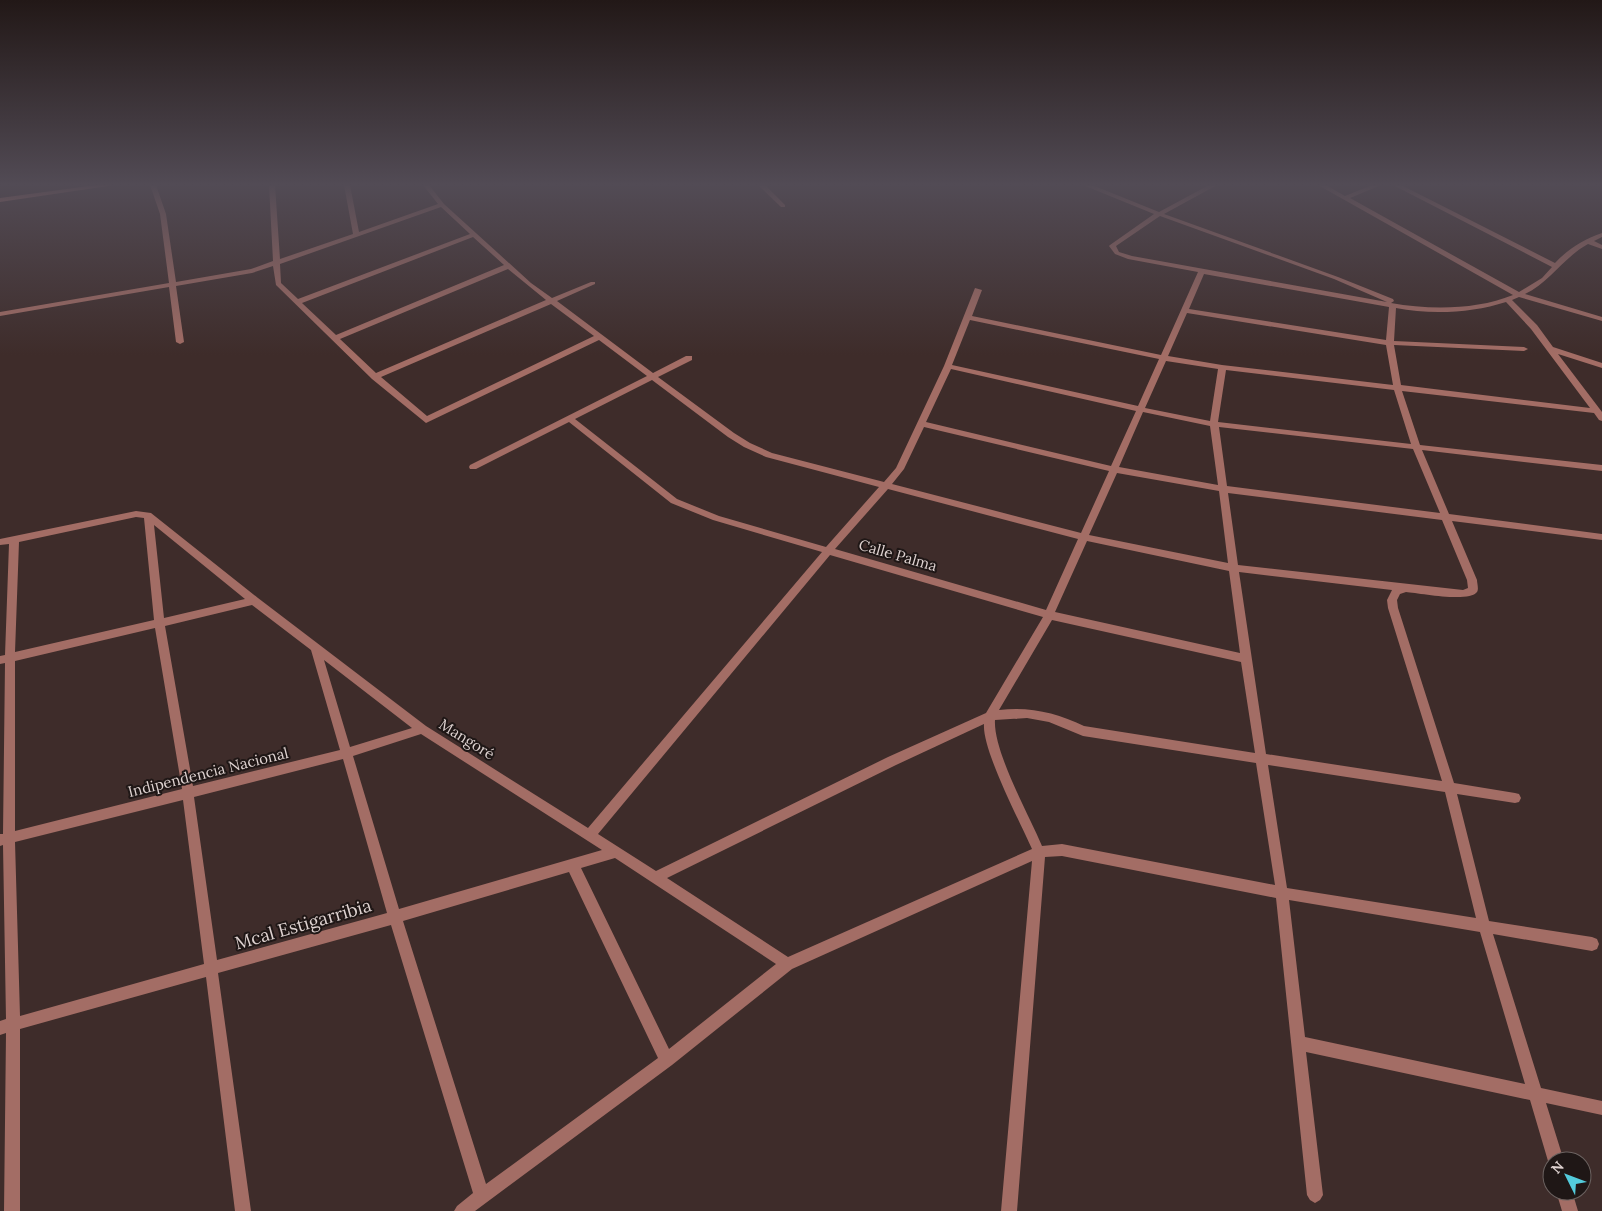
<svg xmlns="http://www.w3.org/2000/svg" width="1602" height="1211" viewBox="0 0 1602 1211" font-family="Lora,serif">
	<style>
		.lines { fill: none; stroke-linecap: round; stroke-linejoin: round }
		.street { fill: #a36d65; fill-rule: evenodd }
		.secondary { fill: #e38d81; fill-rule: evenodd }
		.labels { text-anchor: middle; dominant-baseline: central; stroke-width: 4; stroke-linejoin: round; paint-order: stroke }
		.street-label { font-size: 15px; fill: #ded2d0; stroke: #1f1716 }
		.near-street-label { font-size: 18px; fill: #ded2d0; stroke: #1f1716 }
	</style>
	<rect width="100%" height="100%" fill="#3e2c2a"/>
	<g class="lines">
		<g class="street">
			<path d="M150,185H156L166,214L176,282L251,269L273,261L269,185H275L280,259L353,234L344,185H350L359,232L438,204L423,185H429L444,204L531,283L552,298L591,282H595V284L557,301L653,373L686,356H692V360L658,377L734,433L750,443L772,453L884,482L896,468L944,366L975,288L982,290L972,316L1161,355L1198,272L1128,259L1115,254L1109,246L1110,245L1154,214L1083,185H1092L1159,212L1209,185H1217L1164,214L1338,277L1393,299L1394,301L1391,303C1430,310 1476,310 1513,295L1318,185H1326L1345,196L1372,185H1381L1350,198L1519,292L1542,278L1552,267L1393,185H1401L1555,263C1568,249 1584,239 1602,233V237L1594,241L1602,245V249L1588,244C1564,257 1550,282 1525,294L1602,317V321L1519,297L1512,300L1537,325L1553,347L1602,363V368L1558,354L1602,412V421L1599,420L1594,413L1402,391L1420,445L1602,465V471L1422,450L1449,514L1602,534V540L1452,521L1477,580C1477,583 1479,589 1477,592C1469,603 1419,593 1406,592L1400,594L1397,600L1398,608L1454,783L1515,793L1519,794L1521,798L1519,802L1515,803L1457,794L1489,921L1592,937L1597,939L1599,944L1597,949L1592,951L1493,934L1541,1088L1602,1101V1115L1546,1103L1564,1161H1552V1167L1548,1161L1530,1100L1306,1052L1323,1195L1320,1200L1315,1203L1310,1200L1307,1195L1276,898L1062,856L1045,857L1017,1211H1001L1032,861L792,969L672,1065L475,1211H454L457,1206L473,1193L391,925L218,973L251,1211H235L206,977L20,1029V1211H4L6,1033L0,1035V1021L6,1019L3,845L0,846V834H3L5,663L0,664V656L5,655L9,544L0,545V539L136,511L151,513L258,598L426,726L588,828L822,552L713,520L671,503L569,422L476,469H470L469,467L470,465L647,376L599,340L426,423L372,379L276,285L273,266L252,273L176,286L184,342L180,344L176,342L169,287L0,316V312L169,283L160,214ZM441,207L470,234L298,299L281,283L280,264ZM1160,216L1334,279L1387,302L1132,256L1119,252L1116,246ZM473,237L504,265L336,335L302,303ZM508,269L546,300L376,373L340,339ZM1204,274L1389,307L1386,340L1189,309ZM1506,302L1531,329L1590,408L1401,385L1394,345L1524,351L1528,349L1524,347L1394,341L1396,308C1431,315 1472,313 1506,302ZM551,304L594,336L427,416L381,377ZM1187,313L1386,345L1393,385L1222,365L1168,356ZM970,320L1159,359L1138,406L952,365ZM1166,361L1218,369L1210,421L1145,408ZM951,369L1136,411L1111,466L926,422ZM1226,370L1394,390L1411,444L1218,422ZM652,380L728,437L744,447L766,457L879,487L826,547L719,516L677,499L575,419ZM1143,412L1210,426L1218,485L1119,467ZM924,427L1109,471L1081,533L892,484L904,469ZM1219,427L1413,449L1440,513L1227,486ZM1117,473L1219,491L1228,563L1089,535ZM888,489L1078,539L1046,610L835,549ZM1228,493L1442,520L1467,580L1468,588L1463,590L1238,565ZM136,517L144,518L154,620L15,652L19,542ZM154,525L245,599L164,618ZM1087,541L1229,571L1240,653L1055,612ZM830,555L1043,617L986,713L888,757L656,871L598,834ZM1239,572L1392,590L1387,600L1388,608L1442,781L1266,754ZM252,605L311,650L340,750L193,786L165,626ZM1052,620L1241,662L1255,753L1084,726C1057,713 1030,706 999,710ZM155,628L182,789L15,831V661ZM324,660L412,728L350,747ZM1027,718L1049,722L1083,736L1256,763L1275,885L1062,844L1042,846C1029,815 993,751 995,720ZM984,724C982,750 1020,822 1032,849L788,957L667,878L896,765ZM421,734L602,850L399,909L353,756ZM343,759L387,913L217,960L194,797ZM1268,765L1445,792L1476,918L1287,888ZM183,800L204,964L20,1016L15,842ZM615,858L776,964L669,1049L581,868ZM569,872L658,1058L486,1184L403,921ZM1289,900L1480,932L1525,1084L1305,1037Z"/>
			<path d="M758,185H765L785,205V207H781Z"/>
			<path d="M1556,1191H1572L1578,1211H1562Z"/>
		</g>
		<path class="secondary" d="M96,185H115L0,202V198Z"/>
	</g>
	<linearGradient id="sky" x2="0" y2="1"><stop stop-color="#221817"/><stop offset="0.52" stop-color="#524b55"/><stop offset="1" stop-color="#524b55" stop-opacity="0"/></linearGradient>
	<rect width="1602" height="355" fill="url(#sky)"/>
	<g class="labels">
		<g class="street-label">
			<text transform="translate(898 555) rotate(16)">Calle Palma</text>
			<text transform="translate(467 739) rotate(32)">Mangoré</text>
			<text transform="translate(208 772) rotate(-14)">Indipendencia Nacional</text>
		</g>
		<g class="near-street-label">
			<text transform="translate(303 924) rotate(-16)">Mcal Estigarribia</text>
		</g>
	</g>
	<g transform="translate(1567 1176) rotate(312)"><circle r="24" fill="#1f1716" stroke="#6b6260"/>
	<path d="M0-4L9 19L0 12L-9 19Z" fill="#53cbdc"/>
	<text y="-8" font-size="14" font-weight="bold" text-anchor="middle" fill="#ded2d0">N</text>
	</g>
</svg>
